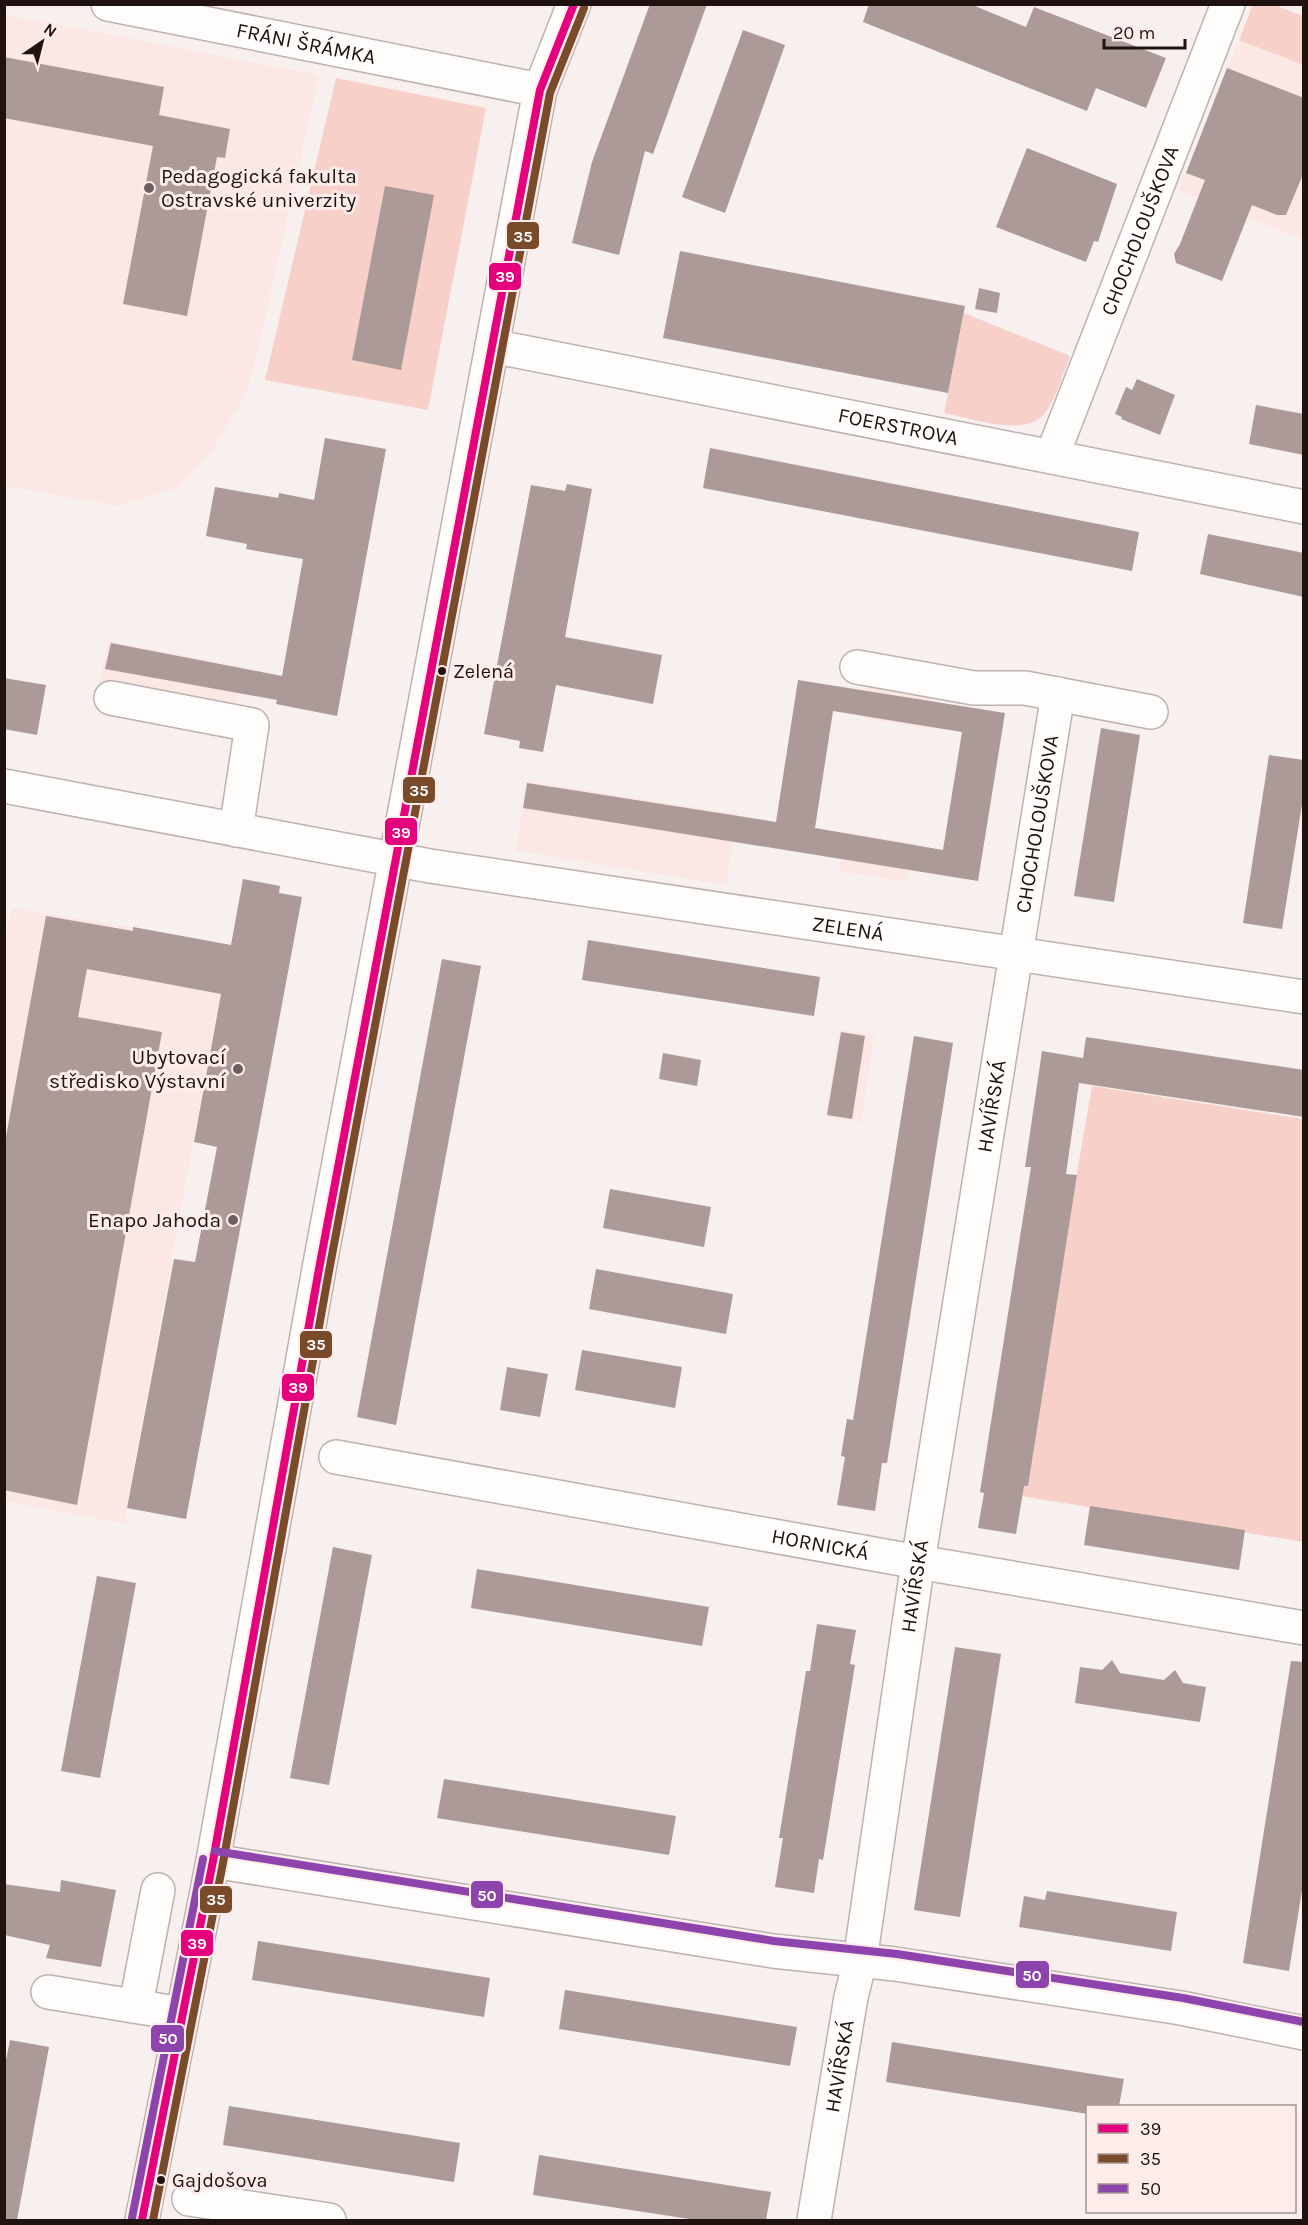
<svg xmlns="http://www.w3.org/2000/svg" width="1308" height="2225" viewBox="0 0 1308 2225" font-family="Karla,sans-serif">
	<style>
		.built { fill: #fbe7e3 }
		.green { fill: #f6d0c9 }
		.building { fill: #ab9a97; fill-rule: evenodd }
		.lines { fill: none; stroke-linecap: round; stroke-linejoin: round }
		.minor-casing { stroke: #bdb2b0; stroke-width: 36 }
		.minor { stroke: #fefdfc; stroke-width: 33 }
		.bus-1-casing { stroke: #fdece9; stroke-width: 12 }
		.bus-2-casing { stroke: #fdece9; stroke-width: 12 }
		.bus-3-casing { stroke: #fdece9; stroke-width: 12 }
		.bus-1 { stroke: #e5007d; stroke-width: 8 }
		.bus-2 { stroke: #7a4b2a; stroke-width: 8 }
		.bus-3 { stroke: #8e44ad; stroke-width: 8 }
		.poi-dot { fill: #6b605d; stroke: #fdece9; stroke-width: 2 }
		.bus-dot { fill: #1f120f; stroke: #fdece9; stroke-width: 2 }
		.labels { text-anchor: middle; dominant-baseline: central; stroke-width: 6; stroke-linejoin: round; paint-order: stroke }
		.bus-label { font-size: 20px; fill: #1f120f; stroke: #fdece9; text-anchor: start }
		.street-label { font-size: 21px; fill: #1f120f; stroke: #fdece9 }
		.poi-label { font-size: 21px; fill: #1f120f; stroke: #fdece9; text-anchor: end }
		.line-badge { stroke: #fdece9; stroke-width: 2 }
		.badge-label { font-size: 16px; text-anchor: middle; font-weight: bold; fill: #fff }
	</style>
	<rect width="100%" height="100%" fill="#f8f0ee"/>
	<g class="built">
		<path d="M4,14L319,75L257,355L245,397L211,452L179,487L118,506L5,486Z"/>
		<path d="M1239,40L1303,65V240L1179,190Z"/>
		<path d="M108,641L243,667L231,734L95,709Z"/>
		<path d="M870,678L939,690L933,730L863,718Z"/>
		<path d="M527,781L737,814L726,885L516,851Z"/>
		<path d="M846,832L914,843L907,882L839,871Z"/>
		<path d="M12,908L132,927L124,976L220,995L126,1508V1524L5,1501L4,949Z"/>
		<path d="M839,1029L874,1035L861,1122L826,1117Z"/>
	</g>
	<g class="green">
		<path d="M1253,4L1275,5L1303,16V65L1239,40Z"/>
		<path d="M336,78L486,108L428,410L265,380Z"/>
		<path d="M964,313L1070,356C1063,374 1057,396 1046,412C1026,439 972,418 944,413Z"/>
		<path d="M1092,1086L1303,1119V1542L1021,1496Z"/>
	</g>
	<g class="building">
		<path d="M650,4H707L653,154L645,151L619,255L572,243L592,162Z"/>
		<path d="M869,4H970L1026,27L1034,7L1166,58L1146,108L1096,88L1087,111L863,22Z"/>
		<path d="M743,30L785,45L725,213L682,197Z"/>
		<path d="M4,57L164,87L159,115L230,129L225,158L217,157L187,316L123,304L153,146L4,118Z"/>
		<path d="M1227,68L1304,98V172L1286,215H1277L1252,205L1222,281L1176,263L1174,254L1180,244L1205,180L1186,173Z"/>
		<path d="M1027,148L1117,184L1098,242L1094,241L1086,262L996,227Z"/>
		<path d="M385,186L434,195L401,370L352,360Z"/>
		<path d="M680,251L965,306L948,393L663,338Z"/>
		<path d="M979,288L1000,293L997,313L975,309Z"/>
		<path d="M1137,379L1175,395L1160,435L1121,419L1122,417L1115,414L1126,387L1132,390Z"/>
		<path d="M1256,405L1304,414V455L1249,444Z"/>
		<path d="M325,438L386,449L337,716L276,704L277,700L105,669L111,643L282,676L303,559L246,549L247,544L206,536L215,487L278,498L279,493L314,500Z"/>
		<path d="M710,448L1139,532L1132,571L703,488Z"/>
		<path d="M567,484L592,489L565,637L662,655L653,704L556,685L543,752L519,748L520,741L484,734L531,485L565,491Z"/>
		<path d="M1208,534L1304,553V597L1200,574Z"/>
		<path d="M4,678L46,685L37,735L4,729Z"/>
		<path d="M798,680L1005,713L978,881L523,808L527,783L776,822ZM833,711L962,732L943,850L815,828Z"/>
		<path d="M1101,728L1140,735L1114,902L1074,896Z"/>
		<path d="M1269,755L1304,760V792L1282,929L1243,923Z"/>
		<path d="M243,879L280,886L279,893L302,897L186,1519L127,1508L174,1259L195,1262L217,1147L194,1142L221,994L87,969L78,1017L162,1032L77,1505L4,1490V1148L46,916L133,931V927L231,945Z"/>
		<path d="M588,940L820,977L814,1016L582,980Z"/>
		<path d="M442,959L481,966L396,1425L357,1417Z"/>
		<path d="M841,1032L865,1036L852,1119L827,1115Z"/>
		<path d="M914,1036L953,1043L887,1463H882L875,1511L837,1505L845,1457L841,1456L847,1419L853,1420Z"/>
		<path d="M1086,1037L1304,1070V1117L1079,1083L1066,1174L1077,1175L1028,1486H1024L1016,1534L978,1528L984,1493L980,1492L1031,1167H1025L1042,1051L1083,1058Z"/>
		<path d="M663,1053L701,1060L697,1086L659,1079Z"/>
		<path d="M610,1189L711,1207L704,1247L603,1228Z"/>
		<path d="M596,1269L733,1294L726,1334L589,1309Z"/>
		<path d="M582,1350L682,1367L675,1408L575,1390Z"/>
		<path d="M507,1367L548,1374L540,1417L500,1410Z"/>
		<path d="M1090,1506L1245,1530L1239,1570L1084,1545Z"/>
		<path d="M333,1547L372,1555L329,1785L290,1778Z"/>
		<path d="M477,1569L709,1607L702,1646L471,1608Z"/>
		<path d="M97,1576L136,1583L100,1778L61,1771Z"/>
		<path d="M817,1624L856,1630L850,1664L855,1665L823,1860L819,1859L814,1893L775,1887L783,1838H779L785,1801L806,1671H810Z"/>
		<path d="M955,1647L1001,1654L960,1917L914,1910Z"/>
		<path d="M1112,1660L1120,1673L1164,1680L1175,1670L1183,1683L1206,1687L1200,1722L1075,1703L1080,1667L1102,1670Z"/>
		<path d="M1291,1661L1304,1662V1878L1289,1971L1243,1963Z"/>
		<path d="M444,1779L676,1816L669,1855L437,1818Z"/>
		<path d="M61,1880L116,1890L101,1967L46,1958L50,1945L4,1935V1884L60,1892Z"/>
		<path d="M1047,1891L1177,1912L1171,1951L1019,1927L1024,1896L1045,1900Z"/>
		<path d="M258,1941L490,1978L484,2017L252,1980Z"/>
		<path d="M565,1990L797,2027L790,2066L559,2029Z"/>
		<path d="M10,2040L49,2047L17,2220H4V2070Z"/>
		<path d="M892,2042L1124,2079L1119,2106H1088V2114L886,2082Z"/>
		<path d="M229,2106L460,2143L454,2182L223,2145Z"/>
		<path d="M539,2155L771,2192L766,2220H696L533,2195Z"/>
	</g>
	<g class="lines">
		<g class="minor-casing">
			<g id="minor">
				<path id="s1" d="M108,4L540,90"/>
				<path id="s2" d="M492,346L1304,507"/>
				<path id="s3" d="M1052,456L1228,4"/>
				<path d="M857,667L974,688H1025L1151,712"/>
				<path d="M111,698L252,725L236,830"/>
				<path id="s4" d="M4,786L430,866L1304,997"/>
				<path id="s5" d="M336,1457L918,1562L1304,1628"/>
				<path d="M213,1861L773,1951L895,1964L1181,2008L1304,2033"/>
				<path d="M48,1992L182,2014"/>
				<path d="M136,2005L158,1890"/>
				<path d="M189,2199L329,2220"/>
				<path d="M142,2220L213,1861L319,1269L540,90L574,4"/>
				<path id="s6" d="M814,2220L851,1997L860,1961L918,1562L1058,694"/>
			</g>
		</g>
		<use href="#minor" class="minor"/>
		<g class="bus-1-casing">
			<path id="bus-1" d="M142,2220L213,1861L319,1269L540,90L574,4"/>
		</g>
		<g class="bus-2-casing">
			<path id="bus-2" d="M153,2220L223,1863L329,1271L550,93L584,8"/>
		</g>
		<g class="bus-3-casing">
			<g id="bus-3">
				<path d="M215,1851L774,1941L897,1954L1183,1998L1304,2022"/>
				<path d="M132,2218L203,1859"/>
			</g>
		</g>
		<use href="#bus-1" class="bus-1"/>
		<use href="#bus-2" class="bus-2"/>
		<use href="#bus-3" class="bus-3"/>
	</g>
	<g class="poi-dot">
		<circle cx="149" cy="188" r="6"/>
		<circle cx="238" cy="1069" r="6"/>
		<circle cx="233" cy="1220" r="6"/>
	</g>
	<g class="bus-dot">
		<circle cx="442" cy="671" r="5"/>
		<circle cx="161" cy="2180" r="5"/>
	</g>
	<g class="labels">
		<g class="bus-label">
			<text x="453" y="671">Zelená</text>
			<text x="172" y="2180">Gajdošova</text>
		</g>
		<g class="street-label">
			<text stroke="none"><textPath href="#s1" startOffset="202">FRÁNI ŠRÁMKA</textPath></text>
			<text stroke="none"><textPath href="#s3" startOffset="242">CHOCHOLOUŠKOVA</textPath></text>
			<text stroke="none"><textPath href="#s2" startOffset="414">FOERSTROVA</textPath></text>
			<text stroke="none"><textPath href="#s6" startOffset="1414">CHOCHOLOUŠKOVA</textPath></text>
			<text stroke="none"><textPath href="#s4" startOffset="856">ZELENÁ</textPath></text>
			<text stroke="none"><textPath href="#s6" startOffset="1128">HAVÍŘSKÁ</textPath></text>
			<text stroke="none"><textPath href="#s5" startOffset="492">HORNICKÁ</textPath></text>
			<text stroke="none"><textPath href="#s6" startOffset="642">HAVÍŘSKÁ</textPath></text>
			<text stroke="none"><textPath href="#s6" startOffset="156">HAVÍŘSKÁ</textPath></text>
		</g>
		<g class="poi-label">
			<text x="161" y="176" text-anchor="start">Pedagogická fakulta<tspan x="161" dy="24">Ostravské univerzity</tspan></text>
			<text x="226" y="1057">Ubytovací<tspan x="226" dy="24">středisko Výstavní</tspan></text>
			<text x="221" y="1220">Enapo Jahoda</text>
		</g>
	</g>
	<g class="line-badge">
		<rect x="506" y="221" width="34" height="29" rx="6" fill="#7a4b2a"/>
		<rect x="488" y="262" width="34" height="29" rx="6" fill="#e5007d"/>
		<rect x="402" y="776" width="34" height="28" rx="6" fill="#7a4b2a"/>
		<rect x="384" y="817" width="34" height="29" rx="6" fill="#e5007d"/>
		<rect x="299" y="1330" width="34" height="29" rx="6" fill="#7a4b2a"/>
		<rect x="281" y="1373" width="34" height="29" rx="6" fill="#e5007d"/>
		<rect x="470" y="1880" width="34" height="29" rx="6" fill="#8e44ad"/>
		<rect x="199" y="1885" width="34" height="29" rx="6" fill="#7a4b2a"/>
		<rect x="180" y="1929" width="34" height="28" rx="6" fill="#e5007d"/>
		<rect x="1015" y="1960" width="35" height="29" rx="6" fill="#8e44ad"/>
		<rect x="150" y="2024" width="35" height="29" rx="6" fill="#8e44ad"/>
	</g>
	<g class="badge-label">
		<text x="523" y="242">35</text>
		<text x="505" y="282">39</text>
		<text x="419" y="796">35</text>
		<text x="401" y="838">39</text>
		<text x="316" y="1350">35</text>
		<text x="298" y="1393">39</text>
		<text x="487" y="1901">50</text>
		<text x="216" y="1905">35</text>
		<text x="197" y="1949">39</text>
		<text x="1032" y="1981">50</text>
		<text x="168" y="2044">50</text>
	</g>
	<rect width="1308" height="2225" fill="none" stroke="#1f120f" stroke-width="12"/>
	<rect x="1086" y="2105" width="210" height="108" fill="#fdece9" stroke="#a49592" stroke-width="1.5"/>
	<rect x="1098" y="2124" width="30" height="9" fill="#e5007d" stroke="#a49592" stroke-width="1.5"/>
	<text x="1140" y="2135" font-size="18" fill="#1f120f">39</text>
	<rect x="1098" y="2154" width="30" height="9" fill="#7a4b2a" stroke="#a49592" stroke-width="1.5"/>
	<text x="1140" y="2165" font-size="18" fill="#1f120f">35</text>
	<rect x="1098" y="2184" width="30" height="9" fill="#8e44ad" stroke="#a49592" stroke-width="1.5"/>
	<text x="1140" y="2195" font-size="18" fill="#1f120f">50</text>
	<g transform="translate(42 42) rotate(35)" stroke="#fdece9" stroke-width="4.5" paint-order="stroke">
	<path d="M0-4.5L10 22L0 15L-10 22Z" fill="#1f120f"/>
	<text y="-9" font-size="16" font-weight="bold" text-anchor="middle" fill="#1f120f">N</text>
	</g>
	<path d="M1104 39v9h81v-9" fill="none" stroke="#1f120f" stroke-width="3"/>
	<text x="1113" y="39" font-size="18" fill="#1f120f" stroke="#fdece9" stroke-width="4.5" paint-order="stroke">20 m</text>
</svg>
